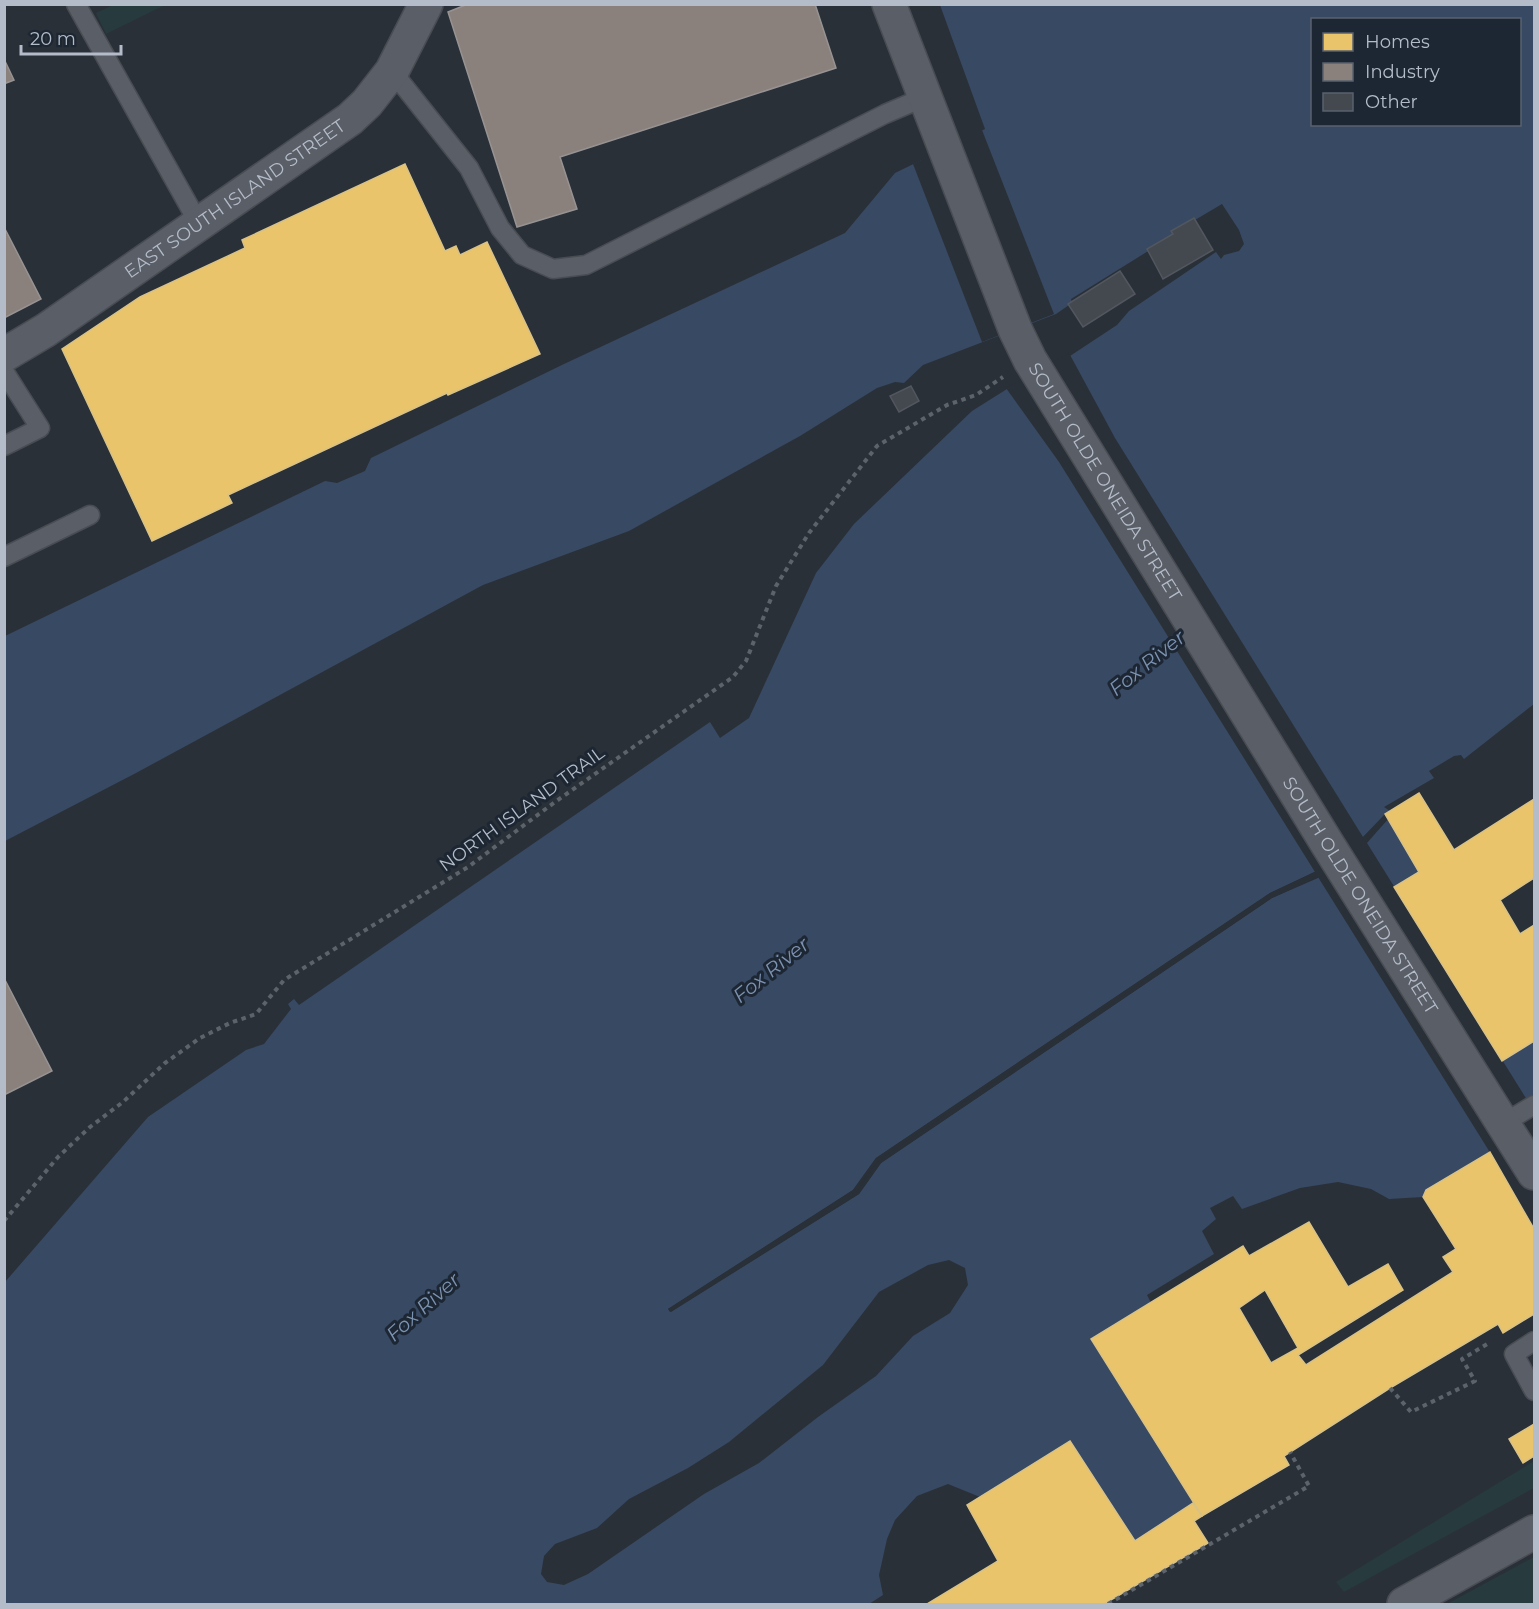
<svg xmlns="http://www.w3.org/2000/svg" width="1539" height="1609" viewBox="0 0 1539 1609" font-family="Montserrat,sans-serif">
	<style>
		.green { fill: #273a3e }
		.water { fill: #384963; fill-rule: evenodd }
		.pier { fill: #2a3038; fill-rule: evenodd }
		.homes { fill: #e9c46a; stroke: #d9c286; stroke-width: 1.5; fill-rule: evenodd }
		.industry { fill: #8a817c; stroke: #979393; stroke-width: 1.5 }
		.building { fill: #444950; stroke: #52575f; stroke-width: 1.5 }
		.lines { fill: none; stroke-linecap: round; stroke-linejoin: round }
		.service-casing { stroke: #484c53; stroke-width: 21 }
		.minor-casing { stroke: #484c53; stroke-width: 36 }
		.tertiary-casing { stroke: #484c53; stroke-width: 36 }
		.path { stroke: #5d636a; stroke-width: 4; stroke-dasharray: 4.5 4.5; stroke-linecap: butt }
		.service { stroke: #5a5e66; stroke-width: 18 }
		.minor { stroke: #5a5e66; stroke-width: 33 }
		.tertiary { stroke: #5a5e66; stroke-width: 33 }
		.labels { text-anchor: middle; dominant-baseline: central; stroke-width: 6; stroke-linejoin: round; paint-order: stroke }
		.street-label { font-size: 18px; fill: #b4bcc9; stroke: #1d2633 }
		.water-label { font-size: 20px; font-style: italic; fill: #7c92b1; stroke: #1d2633 }
	</style>
	<rect width="100%" height="100%" fill="#2a3038"/>
	<g class="green">
		<path d="M113,5V4L165,5L106,34L96,13Z"/>
		<path d="M1534,1461V1488L1344,1592L1336,1582Z"/>
		<path d="M1534,1557V1604H1447Z"/>
	</g>
	<path class="water" d="M940,5H1534V704L1464,759L1461,755L1454,756L1429,771L1434,778L1384,807L1390,811L1361,839L1331,864L1270,893L876,1158L853,1190L668,1309L671,1312L859,1194L881,1163L1272,898L1334,871L1350,860L1388,819L1419,872L1394,887L1503,1061L1534,1041V1133L1490,1152L1426,1190L1423,1197L1389,1199L1371,1189L1338,1182L1300,1188L1242,1209L1233,1196L1210,1208L1216,1219L1202,1231L1214,1254L1147,1295L1151,1303L1091,1340L1193,1503L1135,1541L1070,1442L980,1497L948,1484L917,1496L895,1520L887,1539L879,1575L883,1595L869,1604H5V1282L148,1117L246,1050L264,1044L291,1009L288,1004L294,999L299,1005L710,722L720,738L749,718L816,573L854,524L972,411L1007,389L1070,356L1117,325L1129,311L1216,252L1221,259L1224,255L1239,251L1244,244L1239,230L1222,204L1173,233L1174,235L1071,299L1072,303L1056,314L923,365L904,383L895,382L877,388L800,436L629,531L483,585L136,773L5,841V636L325,481L337,483L365,471L371,458L564,364L845,233L895,173L985,129ZM1312,20H1520V124H1312ZM949,1260L965,1268L968,1285L950,1313L913,1336L876,1376L818,1417L759,1463L704,1494L588,1574L564,1585L547,1582L541,1574L544,1556L555,1544L597,1528L629,1499L688,1468L729,1442L823,1365L879,1292L928,1265Z"/>
	<g class="pier">
		<path d="M982,130L1054,314L982,342L913,164Z"/>
		<path d="M1069,353L1115,438L1363,837L1385,814L1388,819L1367,843L1534,1111V1135L1491,1154L1318,877L1272,898L881,1163L859,1194L670,1312L668,1309L853,1190L876,1158L882,1154L1270,893L1315,872L1059,462L1006,388ZM1220,930L879,1160L857,1191L852,1194L878,1161L884,1156Z"/>
	</g>
	<g class="homes">
		<path d="M405,164L445,251L456,246L460,255L487,242L540,354L448,395L447,393L228,495L232,503L152,541L62,349L140,297L245,248L242,240Z"/>
		<path d="M1419,793L1454,850L1534,799V878L1500,900L1520,934L1534,925V1041L1502,1061L1394,887L1419,872L1385,814Z"/>
		<path d="M1490,1152L1534,1229V1314L1503,1333L1498,1324L1390,1388L1284,1456L1289,1465L1202,1516L1091,1339L1243,1246L1249,1256L1309,1222L1348,1287L1388,1264L1403,1290L1298,1355L1306,1365L1453,1272L1443,1257L1456,1249L1423,1197L1426,1190ZM1265,1290L1298,1348L1271,1363L1239,1308Z"/>
		<path d="M1534,1424V1456L1523,1463L1509,1439Z"/>
		<path d="M1070,1441L1135,1541L1193,1503L1202,1516L1194,1521L1208,1543L1104,1604H927L998,1561L967,1505Z"/>
	</g>
	<g class="industry">
		<path d="M468,4H815L836,68L560,157L577,209L517,227L448,12Z"/>
		<path d="M4,59L14,80L4,84Z"/>
		<path d="M4,227L41,299L4,318Z"/>
		<path d="M4,978L52,1071L4,1095Z"/>
	</g>
	<g class="building">
		<path d="M1194,218L1213,250L1163,279L1147,249L1173,234L1171,231Z"/>
		<path d="M1120,271L1135,294L1083,327L1068,304Z"/>
		<path d="M911,386L919,401L899,412L890,396Z"/>
	</g>
	<g class="lines">
		<g class="service-casing">
			<g id="service">
				<path d="M76,4L198,222"/>
				<path d="M392,71L469,168L500,228L522,255L553,269L586,265L885,114L925,97"/>
				<path d="M4,371L40,428L4,446"/>
				<path d="M4,557L90,515"/>
				<path d="M1504,1123L1534,1105"/>
				<path d="M1534,1341L1514,1354L1534,1391"/>
			</g>
		</g>
		<g class="minor-casing">
			<g id="minor">
				<path id="s1" d="M4,355L46,330L350,119L367,103L392,71L426,4"/>
			</g>
		</g>
		<g class="tertiary-casing">
			<g id="tertiary">
				<path id="s2" d="M889,4L1015,329L1030,360L1328,845L1534,1173"/>
				<path d="M1404,1604L1534,1532"/>
			</g>
		</g>
		<g class="path">
			<path d="M4,1221L58,1157L90,1127L123,1102L165,1063L200,1038L230,1023L256,1014L284,980L468,867L555,802L733,677L746,661L776,586L809,533L877,446L947,405L976,395L1003,377"/>
			<path d="M1390,1388L1411,1412L1475,1381L1462,1359L1489,1343"/>
			<path d="M1108,1604L1309,1486L1290,1452"/>
		</g>
		<use href="#service" class="service"/>
		<use href="#minor" class="minor"/>
		<use href="#tertiary" class="tertiary"/>
	</g>
	<g class="labels">
		<g class="street-label">
			<text stroke="none"><textPath href="#s1" startOffset="279">EAST SOUTH ISLAND STREET</textPath></text>
			<text stroke="none"><textPath href="#s2" startOffset="526">SOUTH OLDE ONEIDA STREET</textPath></text>
			<text transform="translate(522 809) rotate(-36)">NORTH ISLAND TRAIL</text>
			<text stroke="none"><textPath href="#s2" startOffset="1012">SOUTH OLDE ONEIDA STREET</textPath></text>
		</g>
		<g class="water-label">
			<text transform="translate(1147 663) rotate(-39)">Fox River</text>
			<text transform="translate(771 970) rotate(-39)">Fox River</text>
			<text transform="translate(423 1307) rotate(-42)">Fox River</text>
		</g>
	</g>
	<rect width="1539" height="1609" fill="none" stroke="#b4bcc9" stroke-width="12"/>
	<rect x="1311" y="18" width="210" height="108" fill="#1d2633" stroke="#59626f" stroke-width="1.5"/>
	<rect x="1323" y="33" width="30" height="18" fill="#e9c46a" stroke="#59626f" stroke-width="1.5"/>
	<text x="1365" y="48" font-size="18" fill="#b4bcc9">Homes</text>
	<rect x="1323" y="63" width="30" height="18" fill="#8a817c" stroke="#59626f" stroke-width="1.5"/>
	<text x="1365" y="78" font-size="18" fill="#b4bcc9">Industry</text>
	<rect x="1323" y="93" width="30" height="18" fill="#444950" stroke="#59626f" stroke-width="1.5"/>
	<text x="1365" y="108" font-size="18" fill="#b4bcc9">Other</text>
	<path d="M21 45v9h100v-9" fill="none" stroke="#b4bcc9" stroke-width="3"/>
	<text x="30" y="45" font-size="18" fill="#b4bcc9" stroke="#1d2633" stroke-width="4.5" paint-order="stroke">20 m</text>
</svg>
